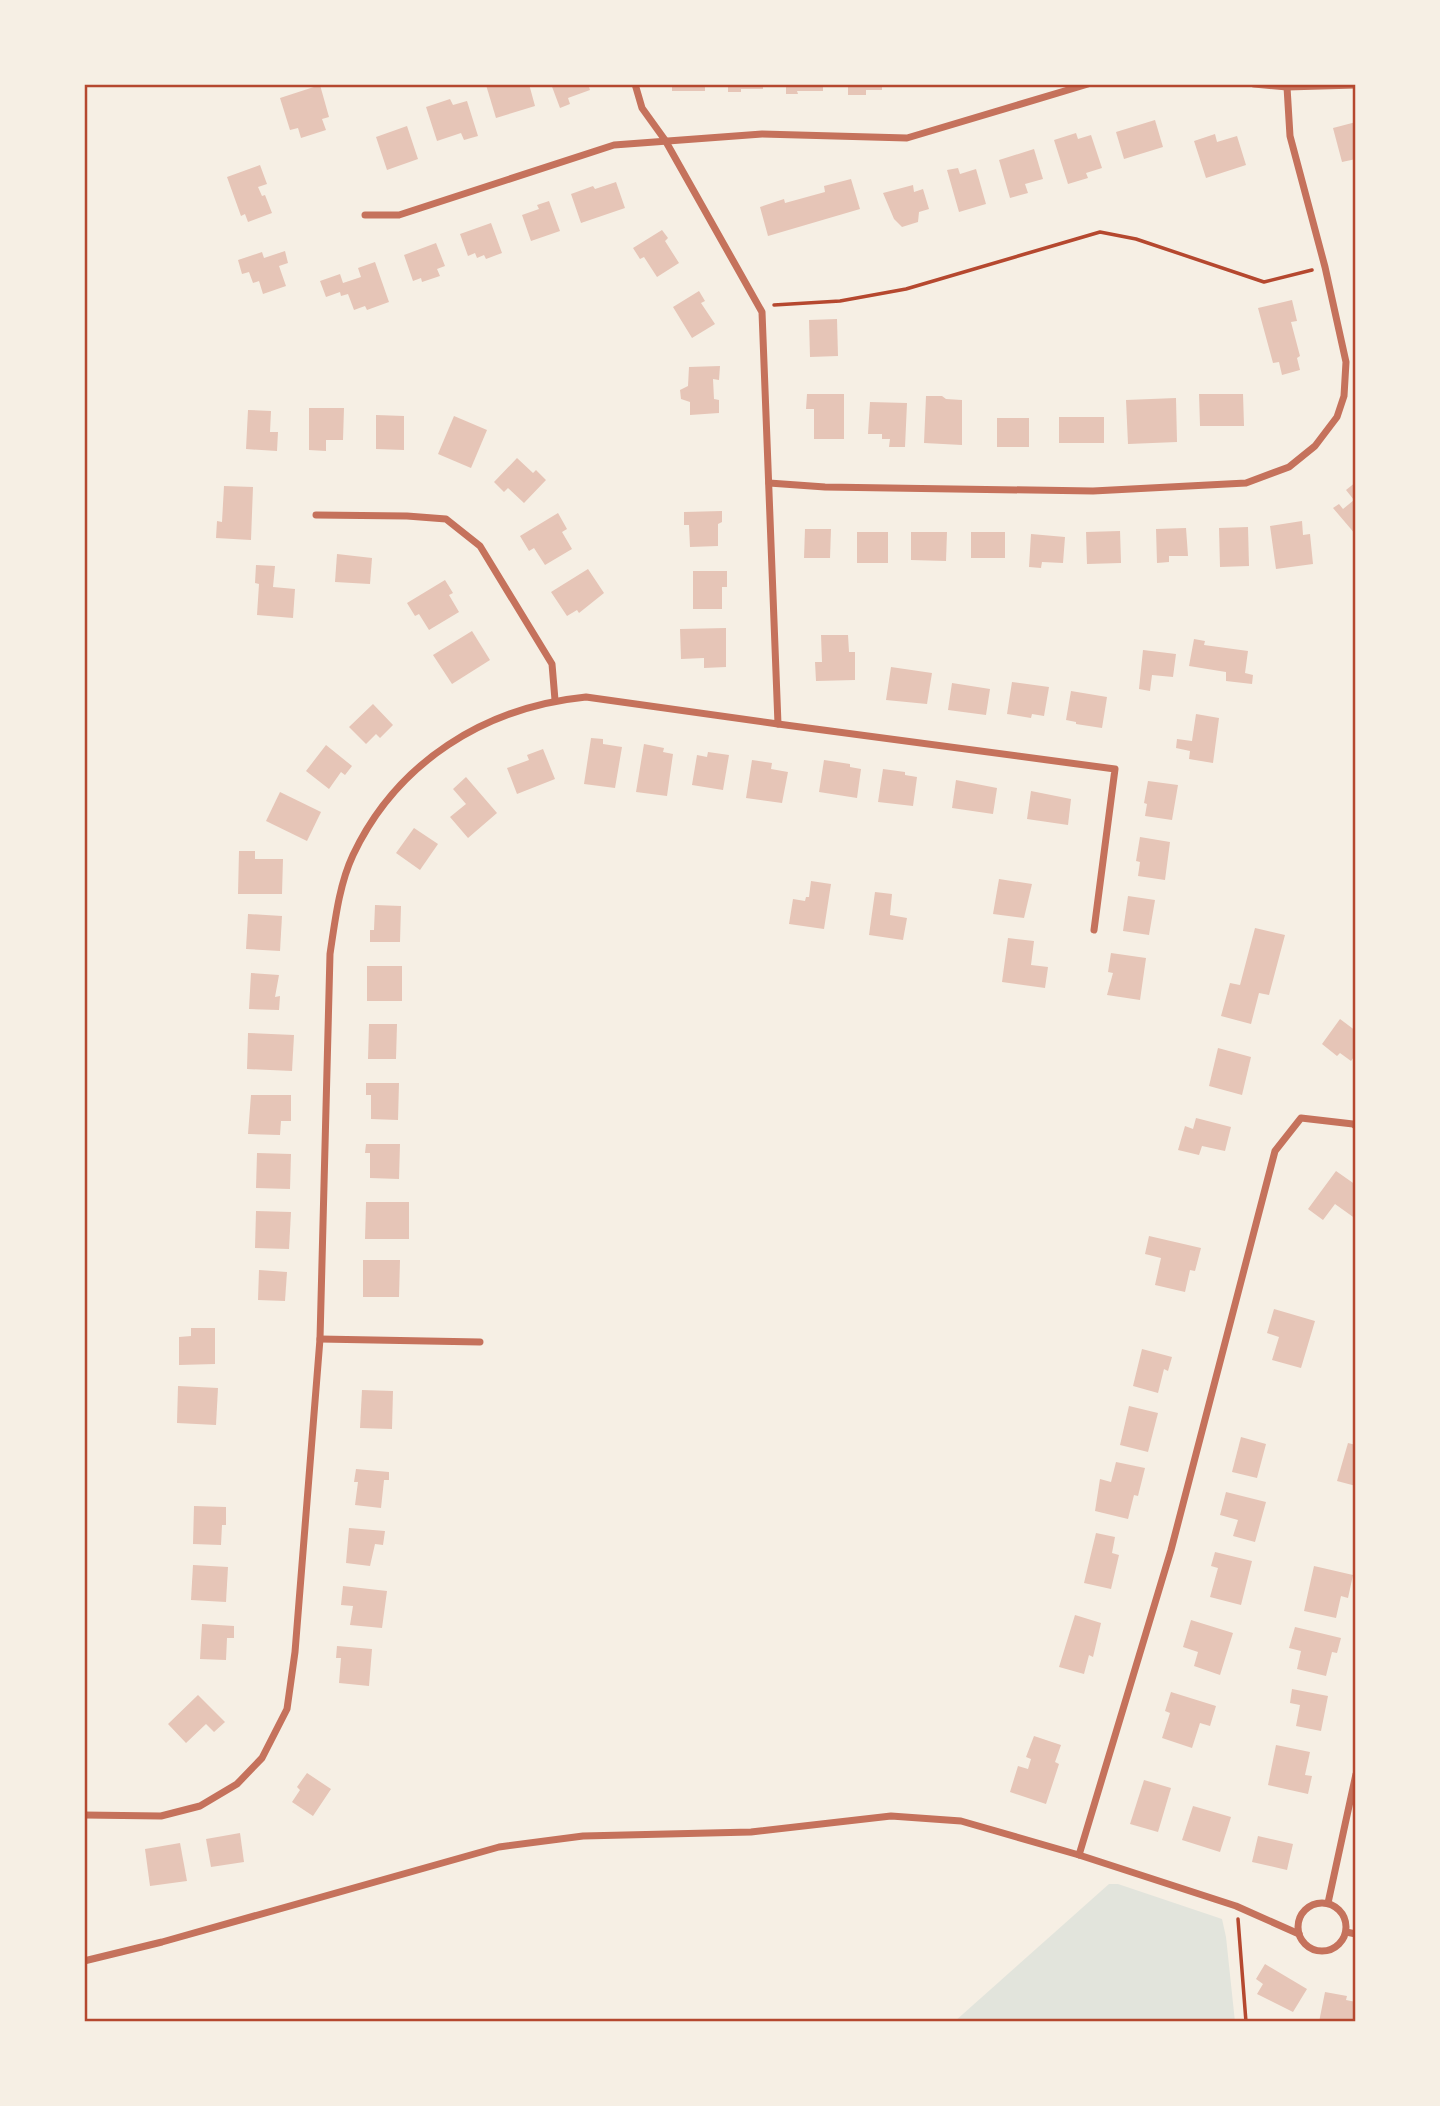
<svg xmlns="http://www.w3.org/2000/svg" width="1440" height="2106" viewBox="0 0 1440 2106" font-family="Lora,serif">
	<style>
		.green { fill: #e2e4dc }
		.building { fill: #e6c5b7 }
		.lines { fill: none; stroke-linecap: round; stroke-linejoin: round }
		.path { stroke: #b5482f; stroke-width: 3.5 }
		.minor { stroke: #c5725c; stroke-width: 7 }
		.neatline { fill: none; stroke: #b5482f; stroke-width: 2.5 }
	</style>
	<rect width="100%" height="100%" fill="#f6efe4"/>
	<path class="green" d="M1109,1884H1118L1222,1919L1226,1937L1235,2022H954Z"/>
	<g class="building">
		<path d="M489,84H529L535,106L496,118L486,85Z"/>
		<path d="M551,84H588L590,90L568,98L570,104L560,108Z"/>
		<rect x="672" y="84" width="33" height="7"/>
		<path d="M728,84H763V89H741V92H728Z"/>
		<path d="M786,84H823V91H797L798,94H786Z"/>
		<path d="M848,84H882V90H866V95H848Z"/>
		<path d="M320,85L329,117L322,119L326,130L301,138L298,128L290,130L280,98Z"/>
		<path d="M450,99L453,105L467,101L478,136L464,140L461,133L437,141L426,107Z"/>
		<path d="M1155,120L1163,147L1124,159L1116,132Z"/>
		<path d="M1356,122V159L1342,162L1333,128Z"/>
		<path d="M407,126L418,159L387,170L376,137Z"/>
		<path d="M1076,133L1078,139L1091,135L1102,168L1086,173L1088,178L1068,184L1054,140Z"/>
		<path d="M1215,134L1217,142L1237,136L1246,165L1206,178L1194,141Z"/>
		<path d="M1034,149L1043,179L1025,184L1028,193L1010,198L999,160Z"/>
		<path d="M260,165L267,184L258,187L262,196L265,195L272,213L248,222L245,214L241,216L227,177Z"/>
		<path d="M958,168L960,174L976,169L986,204L959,212L947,170Z"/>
		<path d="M851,179L860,209L768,236L760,207L784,199L785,203L825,192L824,186Z"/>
		<path d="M616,182L625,208L581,223L571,194L593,186L595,189Z"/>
		<path d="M913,185L914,192L923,189L929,209L919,212L918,222L902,227L894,219L883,193Z"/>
		<path d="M549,201L560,231L531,241L522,215L539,209L537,205Z"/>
		<path d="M491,223L502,253L486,259L484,255L477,258L475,253L468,256L460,234Z"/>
		<path d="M662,230L668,238L665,241L679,263L657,277L644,257L640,259L633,248Z"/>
		<path d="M436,243L445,266L437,269L440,276L422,282L421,278L413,281L404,255Z"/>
		<path d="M285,251L288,263L279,266L286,286L263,294L259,281L253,283L249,272L242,274L238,260L262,252L264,258Z"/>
		<path d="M375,262L389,302L367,310L365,306L354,310L348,294L341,296L340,292L326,297L320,281L340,274L343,283L361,277L358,268Z"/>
		<path d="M699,291L705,301L701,303L715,324L692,338L673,307Z"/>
		<path d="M1292,300L1297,321L1291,322L1300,356L1297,358L1300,370L1282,375L1279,362L1273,363L1258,308Z"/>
		<path d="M837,319L838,356L810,357L809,320Z"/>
		<path d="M720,366L719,380L713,379L714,399L719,400V413L690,415V402L681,399L680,390L688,386L689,367Z"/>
		<path d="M807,394H844V439H814V409H806Z"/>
		<path d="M1199,394H1243L1244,426H1200Z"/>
		<path d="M926,396H942L946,399L962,400V445L924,443Z"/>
		<path d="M1176,398L1177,442L1128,444L1126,400Z"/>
		<path d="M870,402L907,403L905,447H889L890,439H882V434H868Z"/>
		<path d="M309,408H344L343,440H326V451L309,450Z"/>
		<path d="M248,410L271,411L270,432H278L277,451L246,449Z"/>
		<path d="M376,415L404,416V450L376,449Z"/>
		<path d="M454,416L487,430L471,468L438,454Z"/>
		<rect x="1059" y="417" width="45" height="26"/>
		<rect x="997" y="418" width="32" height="29"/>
		<path d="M517,458L533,473L536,470L546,480L524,503L508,488L504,492L494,482Z"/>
		<path d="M1356,482V535L1333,508L1339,504L1343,509L1354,500L1346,490Z"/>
		<path d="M224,486L253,487L251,540L216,538L217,521L222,522Z"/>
		<path d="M722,511V522L718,524V546L690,547L689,525H684V512Z"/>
		<path d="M558,513L567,529L562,532L572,549L545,565L534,548L529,551L520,536Z"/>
		<path d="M1302,521L1303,535L1310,534L1313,564L1276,569L1270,526Z"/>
		<path d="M1248,527L1249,566L1220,567L1219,528Z"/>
		<path d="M1186,528L1188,556H1169V562L1157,563L1156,529Z"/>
		<path d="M805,529H831L830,558H804Z"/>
		<path d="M1120,531L1121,563L1087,564L1086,532Z"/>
		<rect x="857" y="532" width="31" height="31"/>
		<path d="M911,532H947L946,561L911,560Z"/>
		<rect x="971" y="532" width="34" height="26"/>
		<path d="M1031,534L1065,537L1063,563L1042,562L1041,568L1029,567Z"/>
		<path d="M337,554L372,558L370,584L335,582Z"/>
		<path d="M256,565L275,566L273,587L295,589L293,618L257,615L259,584L255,583Z"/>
		<path d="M588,569L604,593L579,613L577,610L567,616L551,592Z"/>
		<path d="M693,571H727V587H722V609H693Z"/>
		<path d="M445,580L453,593L449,595L459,612L429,630L419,614L415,616L407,603Z"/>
		<path d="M726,628V667L704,668V658L681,659L680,629Z"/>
		<path d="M472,631L490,660L452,684L433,655Z"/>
		<path d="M821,635H848L849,652H855V680L816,681L815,662H822Z"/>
		<path d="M1194,639L1205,641L1204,645L1248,651L1245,673L1253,675L1252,684L1226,681V672L1189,666Z"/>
		<path d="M1143,650L1176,654L1173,677L1152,675L1150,691L1139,689Z"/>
		<path d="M891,667L932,673L927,704L886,700Z"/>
		<path d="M1012,682L1049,687L1044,716L1032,714L1031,718L1007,714Z"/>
		<path d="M952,683L990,689L986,715L948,710Z"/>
		<path d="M1071,691L1107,697L1102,728L1076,724V722L1066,720Z"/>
		<path d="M373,704L393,725L380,738L376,734L366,744L349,727Z"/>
		<path d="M1196,714L1219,718L1213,763L1189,759L1190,751L1176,748L1177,739L1192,741Z"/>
		<path d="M591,738L603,739V744L622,747L615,788L584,784Z"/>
		<path d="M644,744L664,748L663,752L673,754L667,796L636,792Z"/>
		<path d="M326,745L352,766L345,775L341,772L329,789L306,771Z"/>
		<path d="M543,749L555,779L517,794L507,768L529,760L527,755Z"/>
		<path d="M708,752L729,755L723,790L692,785L697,755L707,757Z"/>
		<path d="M752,760L772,763L771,769L788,772L782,803L746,798Z"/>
		<path d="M824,760L850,764V767L861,769L857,798L819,792Z"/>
		<path d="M883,769L905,772V775L917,777L913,806L878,802Z"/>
		<path d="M466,777L497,813L468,838L450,817L466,804L453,789Z"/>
		<path d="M956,780L997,788L993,814L952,808Z"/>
		<path d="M1148,781L1178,785L1172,820L1145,816L1147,804L1144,803Z"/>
		<path d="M1031,791L1071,799L1068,825L1027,819Z"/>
		<path d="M280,792L321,812L307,841L266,821Z"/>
		<path d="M414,828L438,844L420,870L396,853Z"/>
		<path d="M1140,837L1170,842L1165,880L1138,876L1140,862L1136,861Z"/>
		<path d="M239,851H255V859H283L282,894H238Z"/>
		<path d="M999,879L1032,884L1024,918L993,914Z"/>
		<path d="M811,881L831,884L824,929L789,924L793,899L805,901L806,897H809Z"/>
		<path d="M875,892L892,894L890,915L907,918L903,940L869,935Z"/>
		<path d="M1128,896L1155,900L1149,935L1123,931Z"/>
		<path d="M375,905L401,906L400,942H370V930H374Z"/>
		<path d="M248,914L282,916L280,951L246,949Z"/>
		<path d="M1255,928L1285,935L1269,995L1259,993L1251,1024L1221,1016L1230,983L1240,985Z"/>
		<path d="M1008,938L1034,941L1031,965L1048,967L1045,988L1002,982Z"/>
		<path d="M1111,953L1146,958L1140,1000L1107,995L1113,973L1108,972Z"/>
		<rect x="367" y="966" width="35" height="35"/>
		<path d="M251,973L279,975L275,997L280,996L279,1010L249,1009Z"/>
		<path d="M1340,1019L1356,1031V1054L1351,1061L1340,1053L1337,1056L1322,1044Z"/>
		<path d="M369,1024H397L396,1059H368Z"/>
		<path d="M248,1033L294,1035L292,1071L247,1069Z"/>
		<path d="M1218,1048L1251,1057L1242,1095L1209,1086Z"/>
		<path d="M366,1083H399L398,1120L371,1119V1095H366Z"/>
		<path d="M251,1095H291V1121H281L280,1135L248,1134Z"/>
		<path d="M1196,1118L1231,1127L1225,1151L1202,1146L1199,1155L1178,1150L1185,1126L1193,1129Z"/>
		<path d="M366,1144H400L399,1179L370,1178V1153H365Z"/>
		<path d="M257,1153L291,1154L290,1189L256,1188Z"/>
		<path d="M1336,1171L1356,1185V1219L1335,1204L1323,1220L1308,1209Z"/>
		<path d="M366,1202H409V1239H365Z"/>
		<path d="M256,1211L291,1212L289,1249L255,1248Z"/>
		<path d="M1149,1236L1201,1248L1195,1271L1190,1270L1185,1292L1155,1285L1161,1258L1145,1254Z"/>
		<path d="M363,1260H400L399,1297H363Z"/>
		<path d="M259,1270L287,1272L285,1301L258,1300Z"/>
		<path d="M1274,1309L1315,1321L1301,1368L1272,1360L1279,1337L1267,1333Z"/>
		<path d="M191,1328H215V1364L179,1365V1337L191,1336Z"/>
		<path d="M1142,1349L1172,1357L1168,1371L1164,1369L1158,1393L1133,1386Z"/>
		<path d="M178,1386L218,1388L216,1425L177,1423Z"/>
		<path d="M362,1390L393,1391L392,1429L360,1428Z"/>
		<path d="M1129,1406L1158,1413L1148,1452L1120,1445Z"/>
		<path d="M1241,1437L1266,1444L1257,1478L1232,1472Z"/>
		<path d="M1348,1443L1356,1445V1486L1337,1481Z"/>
		<path d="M1116,1462L1145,1468L1138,1496L1134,1495L1128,1519L1095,1511L1100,1479L1111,1482Z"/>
		<path d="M356,1469L389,1472V1480H384L381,1508L355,1505L358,1482H354Z"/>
		<path d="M1226,1492L1266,1502L1255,1542L1233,1536L1238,1520L1220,1515Z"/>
		<path d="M194,1506L226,1507V1525H222L221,1545L193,1544Z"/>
		<path d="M349,1528L385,1531L383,1545L375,1544L370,1566L346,1563Z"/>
		<path d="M1096,1533L1115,1537L1112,1553L1119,1555L1111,1589L1084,1583Z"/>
		<path d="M1215,1552L1252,1561L1241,1605L1210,1597L1218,1568L1211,1566Z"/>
		<path d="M193,1565L228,1567L226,1602L191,1600Z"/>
		<path d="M1314,1566L1353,1575L1348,1598L1341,1596L1336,1618L1304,1611Z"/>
		<path d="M343,1586L387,1591L382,1628L350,1625L353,1606L341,1605Z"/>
		<path d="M1075,1615L1101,1623L1093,1657L1089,1655L1084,1674L1059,1667Z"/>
		<path d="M1191,1620L1233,1633L1220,1675L1194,1666L1198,1652L1183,1647Z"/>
		<path d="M202,1624L234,1626V1638H227L226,1660L200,1659Z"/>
		<path d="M1295,1627L1341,1638L1337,1653L1332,1652L1326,1676L1297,1669L1301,1651L1289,1648Z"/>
		<path d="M337,1646L372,1649L369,1686L339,1683L341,1658H336Z"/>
		<path d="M1292,1689L1328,1696L1321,1731L1296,1726L1300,1705L1290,1703Z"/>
		<path d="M1171,1692L1216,1706L1210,1726L1200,1723L1192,1748L1162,1738L1170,1713L1165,1711Z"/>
		<path d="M198,1695L225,1722L214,1732L206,1724L186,1743L168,1724Z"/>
		<path d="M1034,1736L1061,1745L1055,1762L1059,1764L1046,1804L1010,1792L1018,1766L1028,1769L1031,1759L1026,1757Z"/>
		<path d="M1276,1745L1310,1752L1305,1775L1312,1776L1308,1794L1268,1785Z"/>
		<path d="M307,1773L331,1789L313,1816L292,1802L300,1790L297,1787Z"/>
		<path d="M1144,1780L1171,1788L1158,1832L1130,1824Z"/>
		<path d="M1193,1806L1231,1817L1220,1852L1182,1840Z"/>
		<path d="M240,1833L244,1862L211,1867L206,1839Z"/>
		<path d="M1258,1836L1293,1844L1287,1870L1252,1862Z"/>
		<path d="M180,1843L187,1881L150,1886L145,1849Z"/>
		<path d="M1265,1964L1307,1989L1293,2012L1257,1994L1263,1984L1256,1979Z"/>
		<path d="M1325,1992L1347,1996L1346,2000L1356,2002V2022H1319Z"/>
	</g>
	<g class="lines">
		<g class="path">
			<path d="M774,305L840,301L906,289L1100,232L1136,239L1264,282L1312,270"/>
			<path d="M1238,1919L1246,2022"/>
		</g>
		<g class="minor">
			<path d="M1254,84L1287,87L1356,85"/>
			<path d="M365,215H399L614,145L762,134L907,138L1088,84"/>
			<path d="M769,483L825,487L1093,491L1246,483L1289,467L1315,446L1337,417L1344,396L1346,362L1325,267L1290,136L1287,87"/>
			<path d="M316,515L407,516L446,519L480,546L552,664L555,700"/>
			<path d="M778,724L1115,769L1094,930"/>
			<path d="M320,1339L480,1342"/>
			<path d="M84,1815L161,1816L200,1806L237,1784L262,1758L287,1709L295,1652L320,1339L330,954C335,921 339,885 353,855C397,762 485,707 586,697L778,724L762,312L665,140L642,108L635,84"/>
			<path d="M1079,1855L1171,1550L1275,1151L1301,1118L1353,1124L1356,1126"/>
			<circle cx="1322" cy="1927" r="24"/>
			<path d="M1328,1903L1356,1774"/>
			<path d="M1346,1932L1356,1934"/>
			<path d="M84,1961L162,1942L499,1847L583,1836L751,1832L891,1816L961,1821L1079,1855L1236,1906L1299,1934"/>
		</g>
	</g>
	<rect width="1440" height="2106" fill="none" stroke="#f6efe4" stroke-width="172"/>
	<rect x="86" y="86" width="1268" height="1934" class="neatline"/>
</svg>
